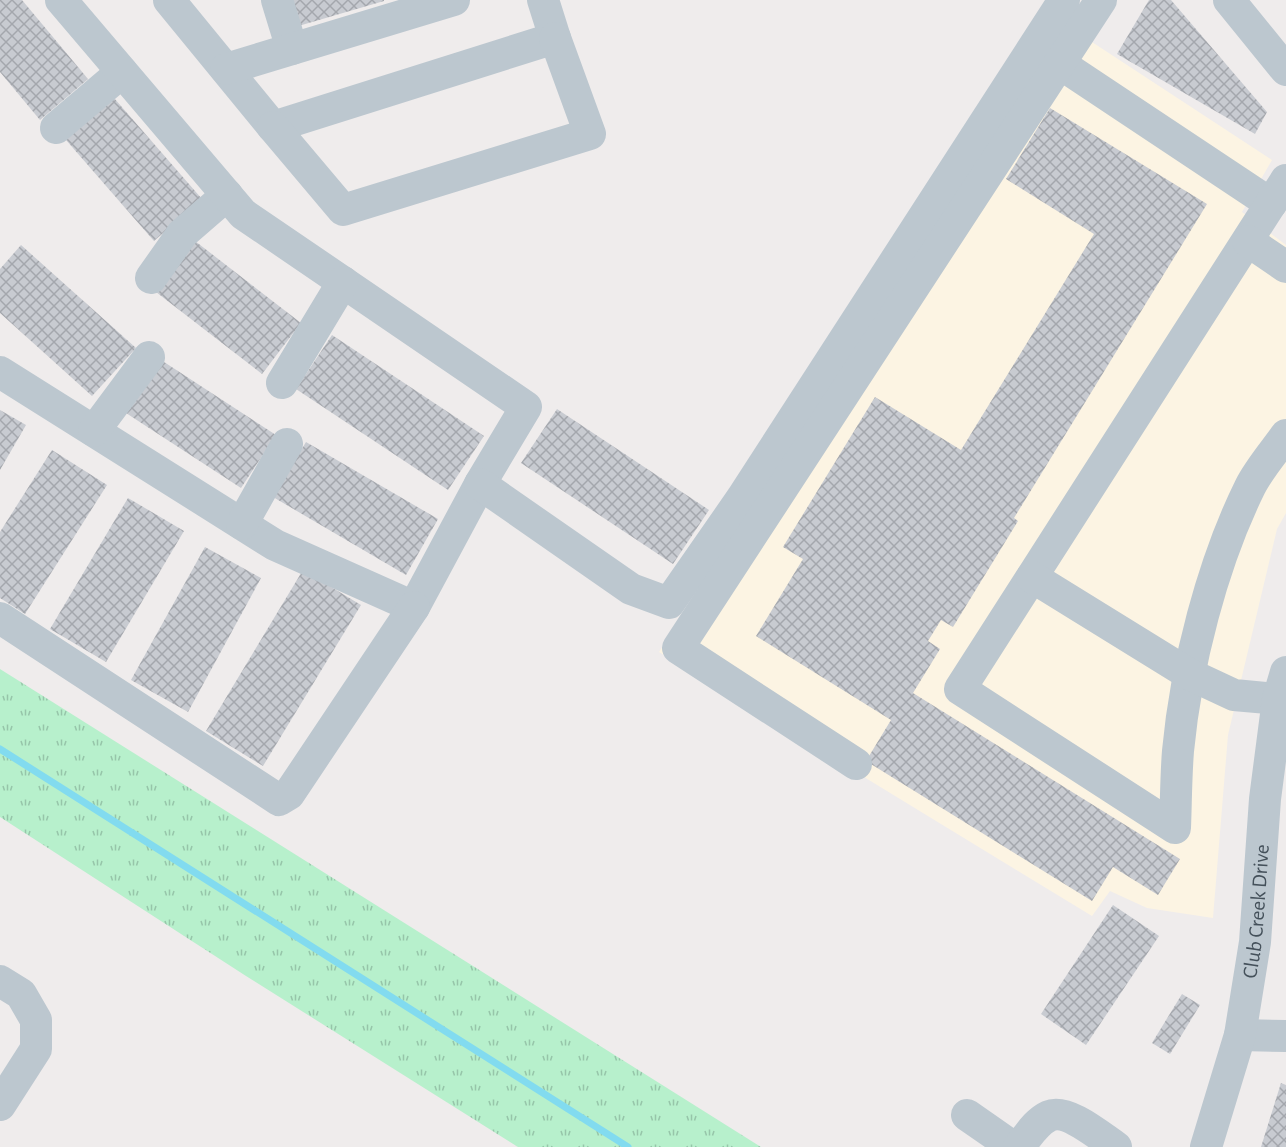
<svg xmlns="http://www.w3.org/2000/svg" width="1286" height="1147" viewBox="0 0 1286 1147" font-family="'Alegreya Sans',sans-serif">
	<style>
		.commercial { fill: #fcf4e3 }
		.grass { fill: url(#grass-tufts) }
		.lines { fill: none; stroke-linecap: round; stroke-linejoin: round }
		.stream { stroke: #82dbef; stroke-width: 7 }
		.building { fill: url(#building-cross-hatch) }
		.minor { stroke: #bcc7cf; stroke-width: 32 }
		.labels { text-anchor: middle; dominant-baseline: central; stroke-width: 6; stroke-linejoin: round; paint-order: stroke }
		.street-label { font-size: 21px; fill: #44505a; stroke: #fff }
	</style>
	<defs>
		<pattern id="grass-tufts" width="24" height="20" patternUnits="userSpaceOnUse" patternTransform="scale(1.5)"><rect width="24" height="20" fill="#b7f0cc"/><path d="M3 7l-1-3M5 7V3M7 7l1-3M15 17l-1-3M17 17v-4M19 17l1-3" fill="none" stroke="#96c5a9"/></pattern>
		<pattern id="building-cross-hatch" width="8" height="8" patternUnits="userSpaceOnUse" patternTransform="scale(1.5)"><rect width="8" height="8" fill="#c8cbd1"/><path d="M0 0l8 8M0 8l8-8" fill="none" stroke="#a4a7ad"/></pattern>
	</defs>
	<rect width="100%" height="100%" fill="#efecec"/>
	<path class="commercial" d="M1066,25L1272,160L1242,212L1286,245V513L1277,529L1228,735L1213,918L1147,908L1110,891L1092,916L659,652Z"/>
	<path class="grass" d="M0,669L761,1147H518L246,976L0,817Z"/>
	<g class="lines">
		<path class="stream" d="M0,749L628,1147"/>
	</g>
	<g class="building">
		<path d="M0,0H22L88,79L40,120L0,72Z"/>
		<path d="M286,0H384V1L295,27Z"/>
		<path d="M1149,0H1171L1267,112L1255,134L1117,54Z"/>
		<path d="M114,98L202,199L154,241L66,140Z"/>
		<path d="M1050,108L1207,204L1014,518L1018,521L953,627L941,620L928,641L940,649L913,693L1180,859L1158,895L1113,867L1092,901L866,761L891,720L756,636L803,559L783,547L875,397L961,450L1094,234L1006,179Z"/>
		<path d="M195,241L301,323L262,374L156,292Z"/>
		<path d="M21,245L136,348L92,396L0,313V269Z"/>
		<path d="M332,335L484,436L448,490L296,389Z"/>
		<path d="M161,360L276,435L241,488L126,413Z"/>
		<path d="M557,409L709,510L673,564L521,463Z"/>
		<path d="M0,410L26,425L0,470Z"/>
		<path d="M306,442L438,519L406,575L273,497Z"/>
		<path d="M52,450L107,485L25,614L0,598V532Z"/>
		<path d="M128,498L184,531L106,662L50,629Z"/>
		<path d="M205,547L261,578L188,712L131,680Z"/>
		<path d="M303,570L361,605L263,766L206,731Z"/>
		<path d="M1113,905L1159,936L1086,1045L1041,1014Z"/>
		<path d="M1182,994L1200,1005L1170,1054L1152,1043Z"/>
		<path d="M1281,1083L1286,1085V1147H1261Z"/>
	</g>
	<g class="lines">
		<g class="minor">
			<path d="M169,0L273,127L555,38L543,0"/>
			<path d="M277,0L292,49"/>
			<path d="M1229,0L1286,70"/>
			<path d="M1059,63L1271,204"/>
			<path d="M226,69L454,0"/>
			<path d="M273,127L343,210L590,134L555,38"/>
			<path d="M56,128L122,72"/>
			<path d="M1286,180L960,689L1175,828C1176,802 1176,776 1178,751C1186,666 1212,564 1250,487C1259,469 1274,452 1286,435"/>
			<path d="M1248,241L1286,267"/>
			<path d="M151,278L182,234L227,195"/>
			<path d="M0,372L275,545L414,607L480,484L526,407L243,214L61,0"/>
			<path d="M282,383L343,282"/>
			<path d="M94,431L149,357"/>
			<path d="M480,484L631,589L669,603L742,498L1064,0"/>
			<path d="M242,524L287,444"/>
			<path d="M1032,577L1189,674L1234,695L1278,699"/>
			<path d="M0,618L279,800L289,794L414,607"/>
			<path d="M856,764L678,648L1101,0"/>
			<path d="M0,981L21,994L36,1020V1049L0,1105"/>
			<path d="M1240,1035L1286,1036"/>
			<path d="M967,1115L1013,1147"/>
			<path d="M1019,1147C1028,1136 1036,1122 1049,1116C1067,1108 1101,1137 1116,1147"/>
			<path id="s1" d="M1206,1147L1240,1035L1255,942L1265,799L1278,699L1286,672"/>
		</g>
	</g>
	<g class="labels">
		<g class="street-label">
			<text stroke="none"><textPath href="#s1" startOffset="242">Club Creek Drive</textPath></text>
		</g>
	</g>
</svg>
